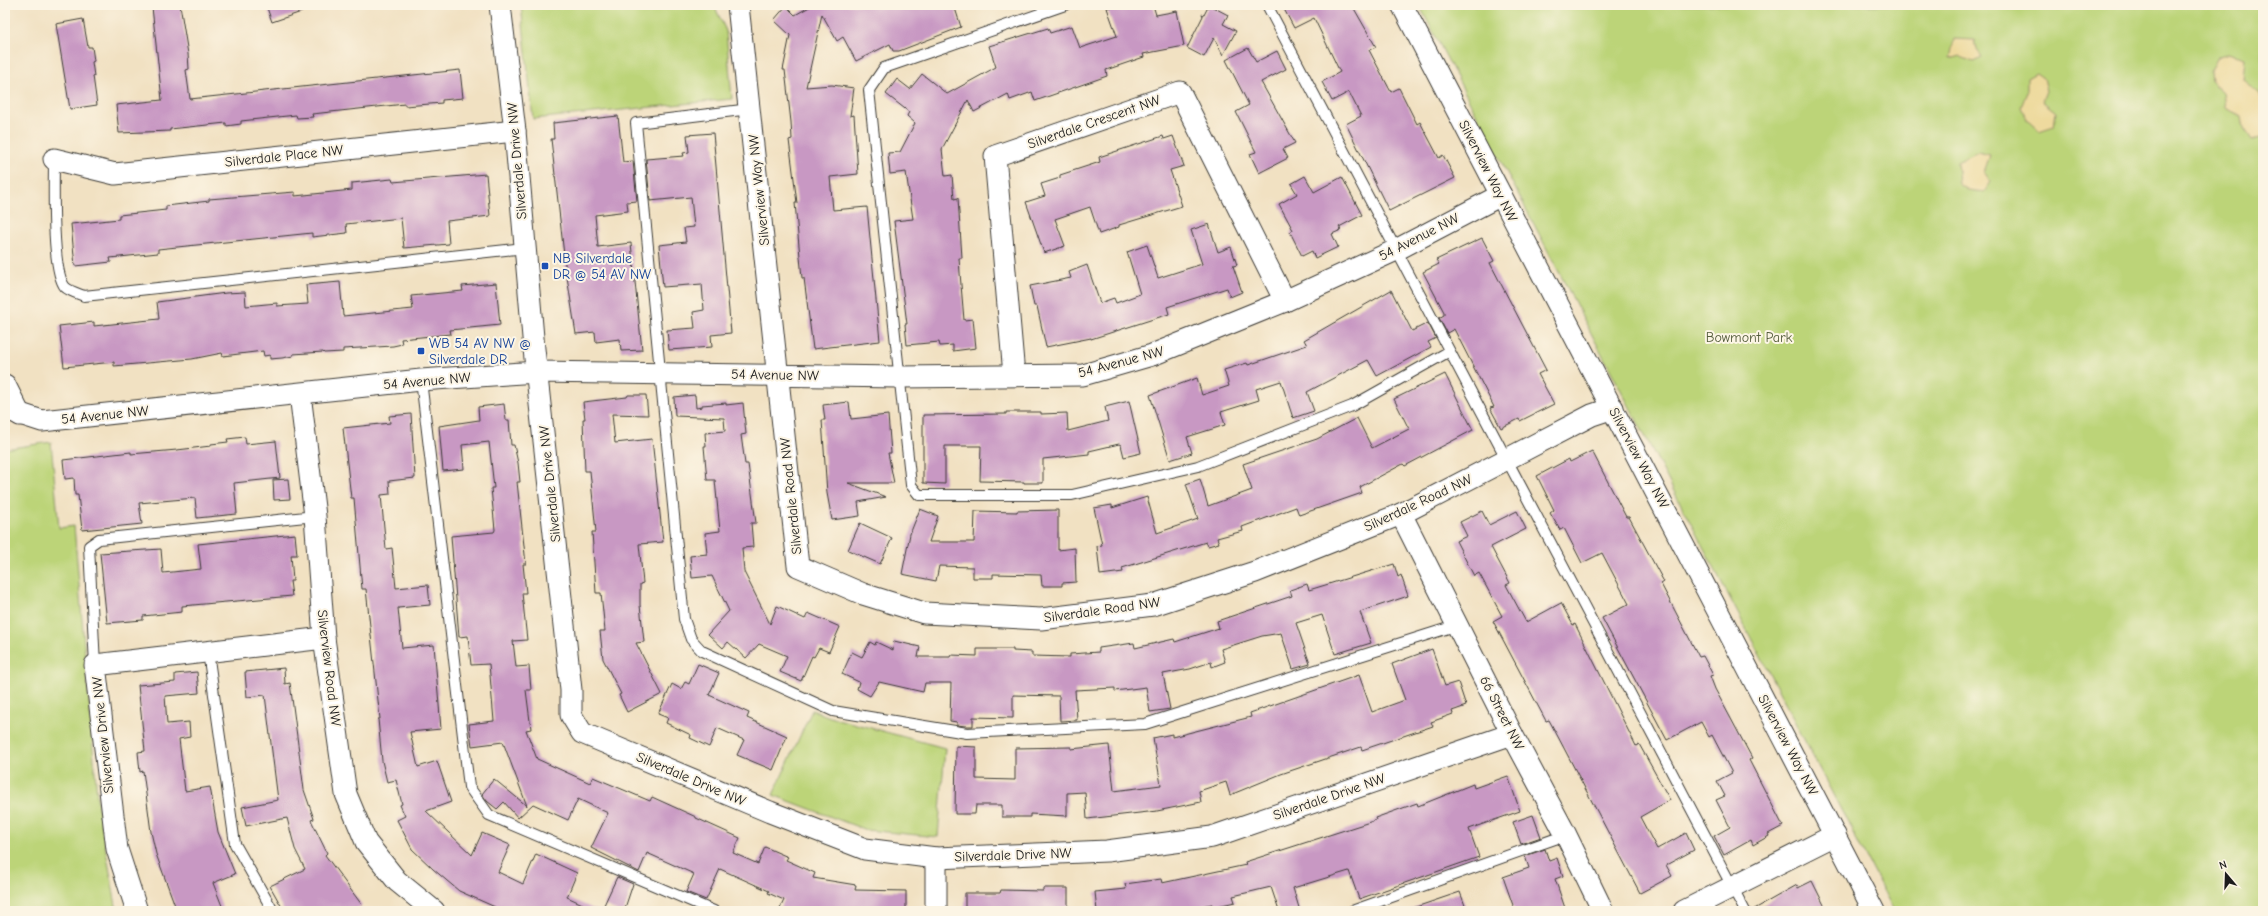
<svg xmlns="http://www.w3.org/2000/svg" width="2268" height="916" viewBox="0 0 2268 916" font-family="'Comic Neue',sans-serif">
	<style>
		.green { fill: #bcd478; stroke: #6c784a }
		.sand { fill: #eeda9e; stroke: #857b5d }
		.building { fill: #c898c3 }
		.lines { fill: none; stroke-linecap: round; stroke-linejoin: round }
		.lane-casing { stroke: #3c3a35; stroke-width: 12 }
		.street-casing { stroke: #3c3a35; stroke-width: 23 }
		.lane { stroke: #fff; stroke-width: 10 }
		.street { stroke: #fff; stroke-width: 21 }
		.transit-dot { fill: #1a4fb4; stroke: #fcf5e5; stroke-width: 1.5 }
		.labels { text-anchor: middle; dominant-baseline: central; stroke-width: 4; stroke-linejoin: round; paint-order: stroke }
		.street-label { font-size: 14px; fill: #1c1c1c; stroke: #fcf5e5 }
		.transit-label { font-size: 14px; fill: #164399; stroke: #fcf5e5; text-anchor: start }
		.park-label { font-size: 14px; fill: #545c3c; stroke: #fcf5e5 }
	</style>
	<rect width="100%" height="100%" fill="#fcf5e5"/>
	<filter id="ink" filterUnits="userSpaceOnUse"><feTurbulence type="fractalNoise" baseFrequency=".025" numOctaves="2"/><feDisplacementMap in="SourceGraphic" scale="8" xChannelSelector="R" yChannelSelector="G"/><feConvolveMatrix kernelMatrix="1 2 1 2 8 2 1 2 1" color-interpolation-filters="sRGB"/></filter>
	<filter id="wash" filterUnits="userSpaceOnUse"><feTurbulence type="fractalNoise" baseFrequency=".012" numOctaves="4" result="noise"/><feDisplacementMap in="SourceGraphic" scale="16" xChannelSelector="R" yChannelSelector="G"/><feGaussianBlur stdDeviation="0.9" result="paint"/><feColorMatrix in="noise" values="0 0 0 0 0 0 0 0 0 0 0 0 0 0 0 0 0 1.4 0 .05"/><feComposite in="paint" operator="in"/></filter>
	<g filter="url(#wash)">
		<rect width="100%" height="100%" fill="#f1e1c2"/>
		<g class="green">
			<path d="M521,5H714L726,31L732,99L533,119Z"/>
			<path d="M1419,5H2263V911H1894Z"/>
			<path d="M51,442L59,528L74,526L98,807L117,911H5V449Z"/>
			<path d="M812,710L830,717L945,748L938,837L866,830L773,795Z"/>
		</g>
		<g class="sand">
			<path d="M1954,39L1975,40L1977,50L1982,57L1973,61L1961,56L1950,59Z"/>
			<path d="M2229,53L2245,58L2243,80L2260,94L2263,103V137L2252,140L2244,128L2242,116L2225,108L2223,92L2211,81L2210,72L2218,57Z"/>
			<path d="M2036,73L2043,78L2046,91L2042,101L2056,112L2054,126L2039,131L2027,120L2021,107L2027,92V78Z"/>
			<path d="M1978,152L1990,155L1984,172L1991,182L1984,192L1968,190L1959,184L1957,162Z"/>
		</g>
		<g id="blocks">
			<g class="building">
				<path d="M165,5H180L188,54L189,69L186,70L190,99L460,70L463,98L442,100V103L430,104L405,106V104L312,114L313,117L297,118L296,115L241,121V124L226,126V123L170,129V131L119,133L116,105L162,100L152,7Z"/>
				<path d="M266,5H315L316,7L272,22Z"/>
				<path d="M813,5H954L961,27L899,51H893L890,44L856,61L843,37L837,41L822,14L806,87L832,85L854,88L850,116L854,115L858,174L830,177L833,210L867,207L880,341L813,349L804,278H802L795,203H797L789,140L792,139L791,122L785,70H783L790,35L774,20L786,6L795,15Z"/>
				<path d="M1116,5H1153L1156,15L1177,11L1184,46L1143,54L1144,57L1106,70L1107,76L1035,101L1032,92L1010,100L1008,94L974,112L968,100L942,149L945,176L952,175L954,199L958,198L962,258H959L960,273L964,320L973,319L976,348L953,351V345L940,346L939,342L907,345L905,324H907L894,221L913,219L906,172L890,174L888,153L900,152L915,123L907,116L909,112L886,94L897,79L910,89L922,74L947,94L996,67L989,46L1048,28L1050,33L1072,26L1080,48L1117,36L1107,8Z"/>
				<path d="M1209,5L1228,15L1223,24L1236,31L1223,55L1214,38L1204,57L1187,48L1203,16L1202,14L1204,15Z"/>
				<path d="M1292,5H1352L1376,47L1369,50L1391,92L1399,88L1417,124L1420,122L1439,158L1443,155L1455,178L1389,211L1346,124L1361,116L1349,92L1332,101L1322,82L1340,72L1314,18L1294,28L1284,9Z"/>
				<path d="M83,19L88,47H92L94,61L92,62L94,76H93L97,105L70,109L56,24Z"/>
				<path d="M1248,48L1256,62L1277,51L1286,69L1261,82L1295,143L1283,149L1288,158L1259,173L1250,154L1256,152L1236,112L1249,105L1226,60Z"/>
				<path d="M618,116L623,162L633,161L637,201L627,202L628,211L595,215L598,247L631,243L642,350L621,351L620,339L596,342L595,332L576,334L565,264L551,139H554L553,123Z"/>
				<path d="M713,133L731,333L711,335L712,347L669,350L667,330L695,328L693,312L704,310L702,284L663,287L659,245L686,242L684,228L694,227L691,197L650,201L646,159L684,156L683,153L689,152L687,135Z"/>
				<path d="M1163,136L1164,139L1173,136L1184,166L1170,170L1182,206L1119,225V227L1099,234L1090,207L1055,219L1065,246L1044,253L1026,202L1045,196L1041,184L1060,178V175L1100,162L1099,157Z"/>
				<path d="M486,174L490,216L447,221L449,244L404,248L401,218L346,224L347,233L312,237V233L158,249V253L110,258L111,262L75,266L71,224L119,219V215L166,210V206L209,201V199L295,192V196L352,190V183L392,179L393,182Z"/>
				<path d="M1305,176L1314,192L1342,177L1362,215L1339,227L1341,230L1332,234L1338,247L1315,258L1312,251L1302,256L1290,232L1293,230L1279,204L1297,194L1291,184Z"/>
				<path d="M1209,224L1218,252L1231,247L1237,265L1233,266L1242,292L1230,297L1227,288L1167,307L1169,314L1091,339V338L1046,347L1037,306H1034L1030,286L1071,278L1069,272L1087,265L1100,303L1114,298L1116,303L1140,294L1127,252L1147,245L1158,278L1202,264L1191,230Z"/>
				<path d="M1482,238L1494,261L1490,263L1546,370L1538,374L1554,404L1520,421L1519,419L1501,428L1490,408L1494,407L1454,329L1447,333L1439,318L1444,315V312L1423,272L1439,264L1436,260Z"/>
				<path d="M340,282L343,316L413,309L411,296L463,291L462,286L496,283L500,325L450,330L451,334L401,339L402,344L393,346L343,349V352L324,353L323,352L293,354V356L282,358L270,359V355L264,356L263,351L223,356L222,353L192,359L114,366V362L64,367L59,326L94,322V326L159,319L157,302L226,293L245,292L246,306L277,303V306L308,304L306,285Z"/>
				<path d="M1391,290L1412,331L1428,323L1436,338L1428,342L1431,347L1377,376L1368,360L1307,392L1314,411L1293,418L1281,381L1256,389L1259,400L1221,412L1225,425L1187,437L1192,453L1170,460L1150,395L1197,378L1202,395L1229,386L1224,370L1247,363L1248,365L1307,345L1304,340Z"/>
				<path d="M1445,374L1473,430L1405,466L1403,464L1360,487L1362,493L1299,515L1296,507L1242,527L1243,531L1217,538L1219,543L1208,546L1206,542L1122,568L1123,572L1100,575L1097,546L1102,545L1094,508L1112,505V508L1147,497L1157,533L1198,519L1186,484L1200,479L1208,506L1252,490L1243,464L1317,439L1357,418L1372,448L1409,429L1394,399Z"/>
				<path d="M628,395H646L648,415L612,414L615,443L652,439L663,542L639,544L643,583L640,584V605L644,642L636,643L662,694L627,712L619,695L621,694L603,659L600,631H605L601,593H596L592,532H596L590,471H585L583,419H585L583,402L627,397Z"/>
				<path d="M695,395L696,408L702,407V405L726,403V405L743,403L746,434L741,435L745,464H748L756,523H751L753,547L742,548L744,572L770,624L777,606L805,619L808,613L840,627L829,652L819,648L814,657L812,656L801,681L780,672L787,656L759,644L746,658L728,642L723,648L708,634L729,611L712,576L692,578L690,556L707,554L705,533L720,531L715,480H707L704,446H706L705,433L725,431L724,418L675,416L674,397Z"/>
				<path d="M1129,401L1141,453L1124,457L1121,445L1119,444L1089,451V454L1043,459V483H1024V482L980,481L981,446H945V484L923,483V415L1006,414V412H1041V414L1067,413L1068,431L1108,421L1105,407Z"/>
				<path d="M849,402L851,419L888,415L891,453H888L894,483H848L886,497L858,502L860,516L832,520L827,493L822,420H825L823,405Z"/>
				<path d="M504,404L506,420H509L511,445H514L518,463L520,482H517L526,564H523L526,593H522L527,640L513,641L516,667L529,666L531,690H526L531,729L526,730L537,759L590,783L593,777L650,801L652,797L696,817V818L740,838L733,853L758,864L765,847L788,857L786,860L815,873L813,878L856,885L855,890L906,891V911H779L784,900L768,893L769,891L720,869L706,900L686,892L694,874L647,853L639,872L591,848L608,813L578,799L568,820L533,804L518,818L504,802L497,809L487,801L482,794L494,779L527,806L503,742L472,746L469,724L494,721L489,664L471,665L468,636L459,637L451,536L494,532L495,530L491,488H494L489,442L462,445L464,469L443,471L439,426L479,420L478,407Z"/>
				<path d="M411,414L415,478L389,481L390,494L381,495L386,549L392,548L396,588L428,585L430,605L398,608L402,648L434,645L441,729L410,732L418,767L437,761L451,802L426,811L472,855L482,833L510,845L498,872L523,884L536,854L577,873L567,897L598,911H493L495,907L459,891L433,869L412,849L397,820L405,816L400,805L402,804L396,780L387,782L382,761L378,719H380L366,589H362L354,498H351L343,428L390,423L389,416Z"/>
				<path d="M245,437L246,444L276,441L280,478L234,483L237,514L197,518L195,498L139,503L142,524L82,530L78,495H75L74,478L65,479L63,460L131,452V454L177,450L211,446V444L228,442L227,439Z"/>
				<path d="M1592,451L1626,517H1629L1664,582L1661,584L1699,657L1703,656L1713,675L1710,676L1715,689L1752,758L1749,760L1783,826L1768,834L1769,836L1753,845L1751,840L1724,855L1714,836L1730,827L1716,800L1725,796L1717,781L1732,773L1712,735L1709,737L1701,722L1667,740L1602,618L1629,604L1602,553L1582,563L1564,528L1560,530L1550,513L1554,510L1537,476L1569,459L1570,462Z"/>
				<path d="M288,479L290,499L274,500L273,480Z"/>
				<path d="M920,509L938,516L929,542H974L975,511L1017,512V511L1058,510V550L1075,548L1076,582L1062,583V586H1042L1041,575L993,574V578H973V567L939,566L936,581L902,574L910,534Z"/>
				<path d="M1482,511L1489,525L1517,511L1526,529L1491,547L1510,583L1506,585L1526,622L1561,603L1573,625L1575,624L1636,746L1639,744L1670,800L1640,817L1657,849L1686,833L1694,850L1666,865L1672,876L1640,893L1556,733L1549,720L1546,721L1493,621L1502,616L1479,573L1474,576L1456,541L1467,536L1460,522Z"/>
				<path d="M860,523L892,538L880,564L848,550Z"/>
				<path d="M295,534L297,555H291L293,581H290L292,596L182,606V612L143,616V620L107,623L100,553L161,549L163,573L201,569L198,544Z"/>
				<path d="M1394,564L1398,577L1401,575L1408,596L1360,612L1371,643L1335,654L1322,615L1296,623L1310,664L1293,669L1281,633L1262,636L1221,649L1225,662L1212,667L1211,662L1190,669L1163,674L1170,709L1150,712L1146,687L1115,691V688L1075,690L1077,720L1060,721L1059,696L1013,695V718L973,717V726H965L957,725V722L950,721L951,683H925L923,692L879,682L870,696L857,689L859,682L842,674L852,652L862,657L870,642L875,645L876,642L893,650L894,641L920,647L918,657H950L951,655L977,656V649H1013V651L1032,652V656L1070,657V654L1099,652V648L1134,643L1135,648L1174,639L1175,642L1219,628L1217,621L1292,596L1290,590L1307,584L1309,590Z"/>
				<path d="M1432,649L1445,686L1458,682L1466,706L1452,711L1453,714L1431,722L1433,726L1362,750L1361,747L1281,774L1230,795L1226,782L1199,791L1201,802L1157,811L1087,819L1085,792L1067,793V816L1030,814V817H1002V805H976L975,814H955L956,746L976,747V779L1015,780V748L1071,747V749L1109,745L1114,791L1161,785L1153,738L1172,734V737L1251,717L1250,713L1359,675L1372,712L1405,700L1392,664Z"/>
				<path d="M698,664L719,673L709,695L749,713L747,718L787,736L773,770L737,755L744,740L717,728L709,747L690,738L691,735L666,723L668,718L658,714L672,684L681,689L685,682L689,684Z"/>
				<path d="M284,668L285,684L290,683L304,790L314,819L311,820L327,853L325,855L362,905L354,911H284L270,886L305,869L295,849L287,818L246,826L242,807L278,800L265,695L247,697L245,672Z"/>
				<path d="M197,672L199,693L165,696L167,724L189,722L190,737L179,739L185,791L210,787L218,832L235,874L213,883L224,911H177L156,854L151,832L143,771L140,772L138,752L145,751L138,685L175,682V674Z"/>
				<path d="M1508,776L1520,811L1469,829L1479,857L1359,899L1349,871L1293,888L1300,911H1279L1271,887L1233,896L1235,902L1213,907L1212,904L1175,911H1097L1095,892L1126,889L1125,884L1161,879L1162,883L1246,865L1245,862L1376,820L1375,818L1417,803L1418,806L1473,784L1474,788Z"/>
				<path d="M1533,815L1541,837L1521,844L1513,822Z"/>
				<path d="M1545,849L1549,861L1557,858L1563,876L1555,879L1566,911H1515L1503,877L1529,868L1525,856Z"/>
				<path d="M617,877L633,884L624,911H617L604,905Z"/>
				<path d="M1812,881L1827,911H1751L1797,885L1798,888Z"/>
				<path d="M1043,888H1068V911H965V893H1000L1001,890L1043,891Z"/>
				<path d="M1460,892L1467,911H1410V909Z"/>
			</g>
		</g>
	</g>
	<g filter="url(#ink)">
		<use href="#blocks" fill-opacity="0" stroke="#3c3a35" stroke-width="1"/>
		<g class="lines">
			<g class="lane-casing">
				<g id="lane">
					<path d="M1065,5L884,68L869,90L911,485L919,495H1072L1198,466L1352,406L1448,352"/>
					<path d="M1267,5L1745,911"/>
					<path d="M750,109L636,123L684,619L691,639L702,651L833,711L967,733L1145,724L1458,625"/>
					<path d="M54,159C54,183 51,270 65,287C69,291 79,294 84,296L525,248"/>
					<path d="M421,380L469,787L489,815L714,911"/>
					<path d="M208,652L235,844L273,911"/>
					<path d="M95,665L89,546L99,539L315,516"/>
					<path d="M1352,911L1566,835"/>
				</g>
			</g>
			<g class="street-casing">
				<g id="street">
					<path d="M500,5L515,131L534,349L571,690V715L582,733L770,812L865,849L936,858L1107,851L1212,837L1512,734"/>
					<path d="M738,5L798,566L863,594L924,613L1041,619L1153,605L1255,572L1401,514L1592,415L1613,408"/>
					<path d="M1402,5L1874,911"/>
					<path d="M54,159L115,174L515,131"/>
					<path d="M1014,375L995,156L1180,92L1285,301"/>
					<path d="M5,385L20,415"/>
					<path d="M300,394L315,516L324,638L346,794L366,842L397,881L434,911"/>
					<path d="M5,409L42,421L421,380L537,372L899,377L1083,375L1152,355L1285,301L1396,250L1501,195"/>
					<path d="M1401,514L1512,734L1566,835L1603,911"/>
					<path d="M137,911L117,849L95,665L324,638"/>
					<path d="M936,911V858"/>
					<path d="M1684,911L1835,835"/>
				</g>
			</g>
			<use href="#lane" class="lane"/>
			<use href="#street" class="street"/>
		</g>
	</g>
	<g class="transit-dot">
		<rect x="541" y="262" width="8" height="8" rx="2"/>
		<rect x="417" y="347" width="8" height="8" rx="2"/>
	</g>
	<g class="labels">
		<g class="street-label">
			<text transform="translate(1094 122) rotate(-19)">Silverdale Crescent NW</text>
			<text transform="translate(284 156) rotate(-6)">Silverdale Place NW</text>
			<text transform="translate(517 161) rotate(-95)">Silverdale Drive NW</text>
			<text transform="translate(1488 171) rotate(63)">Silverview Way NW</text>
			<text transform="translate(759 190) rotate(-96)">Silverview Way NW</text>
			<text transform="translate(1419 237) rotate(-27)">54 Avenue NW</text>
			<text transform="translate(1121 362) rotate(-15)">54 Avenue NW</text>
			<text transform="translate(775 375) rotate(1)">54 Avenue NW</text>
			<text transform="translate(427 381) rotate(-5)">54 Avenue NW</text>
			<text transform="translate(105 415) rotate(-6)">54 Avenue NW</text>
			<text transform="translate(1639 458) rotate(62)">Silverview Way NW</text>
			<text transform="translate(550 484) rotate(-96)">Silverdale Drive NW</text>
			<text transform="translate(791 496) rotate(-96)">Silverdale Road NW</text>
			<text transform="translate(1418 503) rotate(-25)">Silverdale Road NW</text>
			<text transform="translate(1102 610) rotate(-8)">Silverdale Road NW</text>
			<text transform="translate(329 668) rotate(83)">Silverview Road NW</text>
			<text transform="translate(1502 713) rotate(63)">66 Street NW</text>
			<text transform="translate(103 735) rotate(-96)">Silverview Drive NW</text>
			<text transform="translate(1788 745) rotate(62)">Silverview Way NW</text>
			<text transform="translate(691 779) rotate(23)">Silverdale Drive NW</text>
			<text transform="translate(1329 797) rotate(-19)">Silverdale Drive NW</text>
			<text transform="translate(1013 855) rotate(-2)">Silverdale Drive NW</text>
		</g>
		<g class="transit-label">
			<text x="553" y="258">NB Silverdale<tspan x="553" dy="16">DR @ 54 AV NW</tspan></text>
			<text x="429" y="343">WB 54 AV NW @<tspan x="429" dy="16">Silverdale DR</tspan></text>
		</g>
		<g class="park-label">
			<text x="1749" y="337">Bowmont Park</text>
		</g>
	</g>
	<rect width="2268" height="916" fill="none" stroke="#fcf5e5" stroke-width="20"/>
	<g transform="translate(2226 874) rotate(341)" stroke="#fcf5e5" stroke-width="3" paint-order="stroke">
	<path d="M0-3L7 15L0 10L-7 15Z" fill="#1c1c1c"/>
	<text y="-6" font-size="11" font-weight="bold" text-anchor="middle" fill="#1c1c1c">N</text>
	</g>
</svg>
